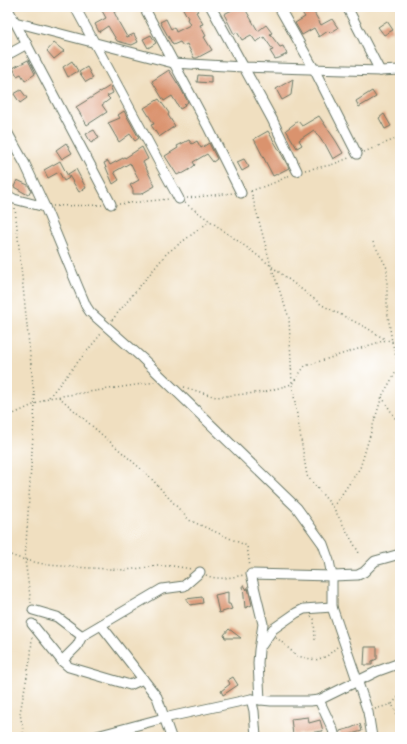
<svg xmlns="http://www.w3.org/2000/svg" width="407" height="744" viewBox="0 0 407 744" font-family="'Gochi Hand',sans-serif">
	<style>
		.building { fill: #da936e }
		.lines { fill: none; stroke-linecap: round; stroke-linejoin: round }
		.minor-casing { stroke: #687665; stroke-width: 11 }
		.path { stroke: #687665; stroke-width: 1.5; stroke-dasharray: 1 3; stroke-linecap: butt }
		.minor { stroke: #fff; stroke-width: 9 }
	</style>
	<rect width="100%" height="100%" fill="#fff"/>
	<filter id="ink" filterUnits="userSpaceOnUse"><feTurbulence type="fractalNoise" baseFrequency=".025" numOctaves="2"/><feDisplacementMap in="SourceGraphic" scale="8" xChannelSelector="R" yChannelSelector="G"/><feConvolveMatrix kernelMatrix="1 2 1 2 8 2 1 2 1" color-interpolation-filters="sRGB"/></filter>
	<filter id="wash" filterUnits="userSpaceOnUse"><feTurbulence type="fractalNoise" baseFrequency=".012" numOctaves="4" result="noise"/><feDisplacementMap in="SourceGraphic" scale="16" xChannelSelector="R" yChannelSelector="G"/><feGaussianBlur stdDeviation="0.9" result="paint"/><feColorMatrix in="noise" values="0 0 0 0 0 0 0 0 0 0 0 0 0 0 0 0 0 1.4 0 .05"/><feComposite in="paint" operator="in"/></filter>
	<g filter="url(#wash)">
		<rect width="100%" height="100%" fill="#f0dfc0"/>
		<g id="blocks">
			<g class="building">
				<path d="M100,7H122L114,12L118,20V21L127,37L134,34L138,42L132,45L117,41L108,26L99,32L95,24L106,18Z"/>
				<path d="M182,7H195L198,11L196,12L203,24L200,25L206,36L204,37L212,50L197,58H194L187,44L183,46L180,42L173,45L160,22L166,19L171,29L174,27L176,32L190,25L187,19L188,18Z"/>
				<path d="M233,7H244L258,31L266,25L272,33L270,34L280,47L283,46L287,54L279,58L275,59L270,51L273,50L264,37L256,42L251,35L242,40L237,32L234,34L224,14L234,9Z"/>
				<path d="M298,7H311L321,25L332,19L338,28L330,33L328,31L319,37L314,28L302,35L295,23L305,17Z"/>
				<path d="M387,21L393,30L384,35L378,27Z"/>
				<path d="M151,35L156,43L148,48L143,39Z"/>
				<path d="M54,43L64,51L54,59L47,51Z"/>
				<path d="M28,60L35,74L25,81L21,74L17,76L13,68Z"/>
				<path d="M72,61L78,71L68,77L63,67Z"/>
				<path d="M87,67L93,78L86,82L79,72Z"/>
				<path d="M169,70L181,89L188,102L184,105L185,106L180,109L172,96L164,101L152,81Z"/>
				<path d="M198,75L211,76V83L197,82Z"/>
				<path d="M293,79L291,95L282,100L276,89Z"/>
				<path d="M110,86L113,93L107,96L110,99L102,105L107,112L87,125L76,107Z"/>
				<path d="M21,90L27,98L20,103L14,94Z"/>
				<path d="M372,91L376,97L359,107L356,101Z"/>
				<path d="M159,99L169,113L168,115L175,126L159,137L151,125L154,124L144,108Z"/>
				<path d="M124,111L139,138L135,141L130,134L119,142L108,123L120,118L118,115Z"/>
				<path d="M384,114L391,126L385,129L379,118Z"/>
				<path d="M319,116L336,141L343,153L333,159L325,144H324L314,130L299,140L302,145L297,148L286,130L298,121L302,126Z"/>
				<path d="M94,130L99,138L91,143L86,134Z"/>
				<path d="M268,131L282,155L289,168L273,176L254,139Z"/>
				<path d="M189,140L192,144L197,141L201,148L209,143L217,159L213,162L207,154L193,162L195,165L189,170L182,174L181,173L177,175L165,156L178,148L177,146Z"/>
				<path d="M66,143L72,153L62,159L56,150Z"/>
				<path d="M142,147L148,159L143,162L155,186L141,194H133V190L130,185L139,180L131,164V165L130,163L114,172L119,180L113,184L104,163L108,161L110,165L125,157V158Z"/>
				<path d="M244,159L249,167L242,171L237,162Z"/>
				<path d="M60,161L69,178L64,181L59,172L48,178L44,170Z"/>
				<path d="M76,169L86,188L79,192L68,174Z"/>
				<path d="M17,180L28,185L31,190L28,195L14,187Z"/>
				<path d="M243,585H244L247,590V588H248L252,605L245,608Z"/>
				<path d="M228,592V604H230L232,609L219,613L215,595Z"/>
				<path d="M202,597L203,603L190,605L186,599Z"/>
				<path d="M229,629L241,638H225L224,635Z"/>
				<path d="M365,647H377V659L372,661V665H364Z"/>
				<path d="M233,677L238,685L223,695L221,691L230,684L228,680Z"/>
				<path d="M308,717L309,723L320,720L323,731L293,735L291,719Z"/>
				<path d="M360,724L362,731L341,737L340,731L351,728Z"/>
			</g>
		</g>
	</g>
	<g filter="url(#ink)">
		<use href="#blocks" fill-opacity="0" stroke="#687665" stroke-width="1"/>
		<g class="lines">
			<g class="minor-casing">
				<g id="minor">
					<path d="M7,7L111,204"/>
					<path d="M75,7L179,199"/>
					<path d="M144,7L209,129L241,193"/>
					<path d="M211,7L272,119L297,171"/>
					<path d="M279,7L314,69L357,154"/>
					<path d="M347,7L380,71"/>
					<path d="M7,20L173,63L243,67L380,71L400,70"/>
					<path d="M7,55L27,44"/>
					<path d="M7,132L25,164L45,207L78,287L86,306L90,312L142,358L297,508L323,544L329,561L332,576V607L368,712L372,737"/>
					<path d="M7,195L14,199L45,207"/>
					<path d="M33,610L57,617L82,636"/>
					<path d="M32,624L62,661L69,667L130,685L143,679"/>
					<path d="M101,625L157,697L171,737"/>
					<path d="M262,645L273,629L296,613L304,609L332,607"/>
					<path d="M62,661L77,646L82,636L162,589L184,586L200,572"/>
					<path d="M260,700L258,663L259,650L263,624L251,574L332,576L358,575L364,572L375,561L400,554"/>
					<path d="M319,700L333,730L335,737"/>
					<path d="M93,737L164,718L251,699"/>
					<path d="M256,737L254,711L251,699L271,701H310L319,700L378,671L400,663"/>
				</g>
			</g>
			<g class="path">
				<path d="M364,152L400,137"/>
				<path d="M305,170L331,165L349,158"/>
				<path d="M251,191L271,266L289,318L292,384L307,476L333,507L359,553"/>
				<path d="M251,191L276,182L290,175"/>
				<path d="M187,198L233,193"/>
				<path d="M185,203L249,249L322,305L367,328L386,340"/>
				<path d="M119,204L169,199"/>
				<path d="M53,206L102,205"/>
				<path d="M15,208L35,404L25,560L31,603"/>
				<path d="M373,242L387,268V309L392,342L399,367"/>
				<path d="M112,320L167,253L210,221"/>
				<path d="M184,387L216,397L265,392L292,384L305,366L386,340L400,343"/>
				<path d="M49,397L101,334"/>
				<path d="M59,397L149,476L189,520L247,546L250,567"/>
				<path d="M382,397L400,426"/>
				<path d="M7,417L48,398L156,382"/>
				<path d="M333,507L360,468L382,396L400,365"/>
				<path d="M7,554L25,560L48,565L74,567L126,570L157,566H173L192,569"/>
				<path d="M206,575C218,581 231,577 244,575"/>
				<path d="M311,616L314,619L315,640"/>
				<path d="M276,637L297,656L316,660L327,656L337,647"/>
				<path d="M392,704L400,695"/>
				<path d="M375,709L392,704L400,722"/>
				<path d="M24,737L20,713L31,655L32,636"/>
			</g>
			<use href="#minor" class="minor"/>
		</g>
	</g>
	<rect width="407" height="744" fill="none" stroke="#fff" stroke-width="24"/>
</svg>
